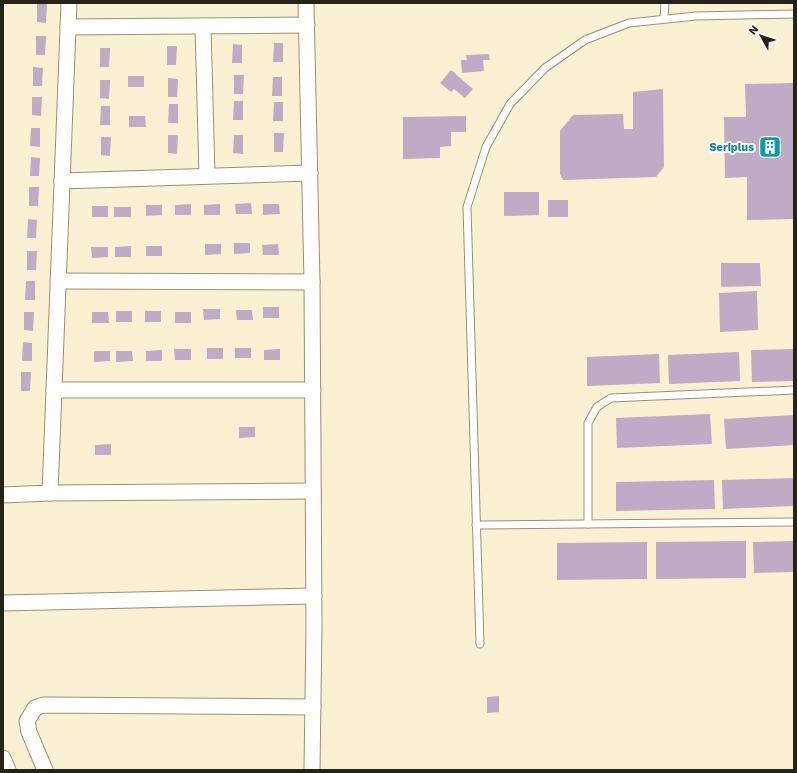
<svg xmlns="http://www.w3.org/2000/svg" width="797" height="773" viewBox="0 0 797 773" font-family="'Work Sans',sans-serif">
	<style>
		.building { fill: #beacc6 }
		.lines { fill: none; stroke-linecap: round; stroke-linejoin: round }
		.service-casing { stroke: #999175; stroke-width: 9 }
		.minor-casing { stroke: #999175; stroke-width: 17 }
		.service { stroke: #fff; stroke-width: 7 }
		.minor { stroke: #fff; stroke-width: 15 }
		.labels { text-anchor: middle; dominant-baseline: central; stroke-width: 4; stroke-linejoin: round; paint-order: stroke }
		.culture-label { font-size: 11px; font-weight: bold; fill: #0d838f; stroke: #fefefe; text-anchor: end }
	</style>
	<rect width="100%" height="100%" fill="#f9f1d2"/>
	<g class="building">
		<path d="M37,4H47L46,23L37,22Z"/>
		<path d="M36,36H46L45,55H36Z"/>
		<path d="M274,43H283V62H273Z"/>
		<path d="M233,44L242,45V63H232Z"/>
		<path d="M167,46H177L176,65H167Z"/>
		<path d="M100,48H110L109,67H100Z"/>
		<path d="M489,54L490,60H483L484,71L462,73L461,60H467L466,55Z"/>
		<path d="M33,67L43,68L42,86H33Z"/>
		<path d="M451,70L473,89L465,98L454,89L451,92L440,83Z"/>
		<path d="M234,75H244L243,94H234Z"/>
		<rect x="128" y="76" width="16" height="11"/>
		<path d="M273,77H282V96H272Z"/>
		<path d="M168,78L178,79L177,97H168Z"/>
		<path d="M100,80H110L109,99L100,98Z"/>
		<path d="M794,83V219L747,220V177L725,178L724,117H746L745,84Z"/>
		<path d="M663,89L664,167L656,177L563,180L560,174V131L573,115L623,114L624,129H633V92Z"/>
		<path d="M32,97H42L41,116L32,115Z"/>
		<path d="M234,101H243V120H233Z"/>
		<path d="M274,102H283V121H273Z"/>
		<path d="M169,104H178V123H168Z"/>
		<path d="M101,106H110V125H100Z"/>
		<path d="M129,116H145L146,127H129Z"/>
		<path d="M466,116V132H451V146L440,147V158L403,159V117Z"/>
		<path d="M31,128H40V147L30,146Z"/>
		<path d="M274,133H284L283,152H274Z"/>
		<path d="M168,135H178L177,154L168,153Z"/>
		<path d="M234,135H243V154L233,153Z"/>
		<path d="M101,137H111L110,156L101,155Z"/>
		<path d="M31,157L40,158L39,176H30Z"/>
		<path d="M29,187H39L38,206H29Z"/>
		<path d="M504,192H539V215L504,216Z"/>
		<rect x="548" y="200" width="20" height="17"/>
		<path d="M251,203L252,214H236L235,204Z"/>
		<path d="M191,204V215H175V205Z"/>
		<path d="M220,204V215H204V205Z"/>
		<path d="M263,204H279L280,214L263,215Z"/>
		<path d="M146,205H162V215L146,216Z"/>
		<rect x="92" y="206" width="16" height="11"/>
		<rect x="114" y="207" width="17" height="10"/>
		<path d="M28,219L37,220L36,238H27Z"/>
		<path d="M234,243H250V253L234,254Z"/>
		<path d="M205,244H221V254L205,255Z"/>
		<path d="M278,244L279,255H263L262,245Z"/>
		<path d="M131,246V257H115V247Z"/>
		<rect x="146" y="246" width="16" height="10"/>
		<path d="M91,247H108V257L92,258Z"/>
		<path d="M27,251H37L36,270H27Z"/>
		<path d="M721,263H760L761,286L721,287Z"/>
		<path d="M26,281H35V300H25Z"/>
		<path d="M757,291L758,330L720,332L719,293Z"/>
		<rect x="263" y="307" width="16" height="11"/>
		<path d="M203,309H220V319L204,320Z"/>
		<path d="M236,310H252L253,320H237Z"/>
		<rect x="116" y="311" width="16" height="11"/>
		<rect x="145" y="311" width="16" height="11"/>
		<path d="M24,312H34L33,331L24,330Z"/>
		<path d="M92,312H108L109,323H92Z"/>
		<rect x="175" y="312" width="16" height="11"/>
		<path d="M23,342L32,343V361H22Z"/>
		<rect x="207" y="348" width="16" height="11"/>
		<rect x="235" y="348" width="16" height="10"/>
		<path d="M174,349H191V360H175Z"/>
		<path d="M280,349V360H264V350Z"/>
		<path d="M794,349V381L752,382L751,350Z"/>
		<path d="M162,350V361H146V351Z"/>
		<path d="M94,351H110V361L94,362Z"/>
		<path d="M116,351H132L133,361L116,362Z"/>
		<path d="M739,352L740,381L669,384L668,355Z"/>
		<path d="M659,354L660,383L587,386V357Z"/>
		<path d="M21,372H31L30,391H21Z"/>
		<path d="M710,414L712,444L617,448L616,418Z"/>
		<path d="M794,415V445L726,449L724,419Z"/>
		<path d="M239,427H255V437L239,438Z"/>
		<path d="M111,444V455H95V445Z"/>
		<path d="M794,478V506L723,509L722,480Z"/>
		<path d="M714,480L715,509L616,511V482Z"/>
		<path d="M746,541V578L656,579V542Z"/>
		<path d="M794,541V572L754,573L753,542Z"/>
		<path d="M647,542V579L557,580V543Z"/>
		<path d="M499,696V712L487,713V697Z"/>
	</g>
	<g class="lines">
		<g class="service-casing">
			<g id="service">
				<path d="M664,19L665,3"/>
				<path d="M588,524V423L597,407L611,398L794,390"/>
				<path d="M476,525L794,522"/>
				<path d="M480,644L467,207L486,147L510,104L545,68L585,40L629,23L696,16L794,14"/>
			</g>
		</g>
		<g class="minor-casing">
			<g id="minor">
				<path d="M306,3L312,282L314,625L312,770"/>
				<path d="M203,26L207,176"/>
				<path d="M68,27L307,25"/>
				<path d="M62,181L310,173"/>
				<path d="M58,281L312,282"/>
				<path d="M54,390H313"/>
				<path d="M50,493L69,3"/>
				<path d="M3,495L50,493L313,491"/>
				<path d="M3,603L314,596"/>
				<path d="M3,758L8,770"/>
				<path d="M45,770L29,732L27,721L35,708L43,705L313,707"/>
			</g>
		</g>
		<use href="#service" class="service"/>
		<use href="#minor" class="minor"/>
	</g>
	<defs>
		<g id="building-square" transform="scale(1.15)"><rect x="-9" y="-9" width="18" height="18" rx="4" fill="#0f9aa8" stroke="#fefefe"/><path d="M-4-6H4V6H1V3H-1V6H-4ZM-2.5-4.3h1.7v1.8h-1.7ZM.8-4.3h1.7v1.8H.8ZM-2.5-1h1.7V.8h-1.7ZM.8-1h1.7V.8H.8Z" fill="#fff"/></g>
	</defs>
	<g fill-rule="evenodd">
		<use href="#building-square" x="770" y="147"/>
	</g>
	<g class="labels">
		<g class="culture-label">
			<text x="754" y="147">Seriplus</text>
		</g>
	</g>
	<rect width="797" height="773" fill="none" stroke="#252217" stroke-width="8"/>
	<g transform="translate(761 36) rotate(309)" stroke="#fefefe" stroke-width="3" paint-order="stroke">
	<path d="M0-3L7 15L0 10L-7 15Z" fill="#252217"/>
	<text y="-6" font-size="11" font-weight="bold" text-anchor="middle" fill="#252217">N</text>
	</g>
</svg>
